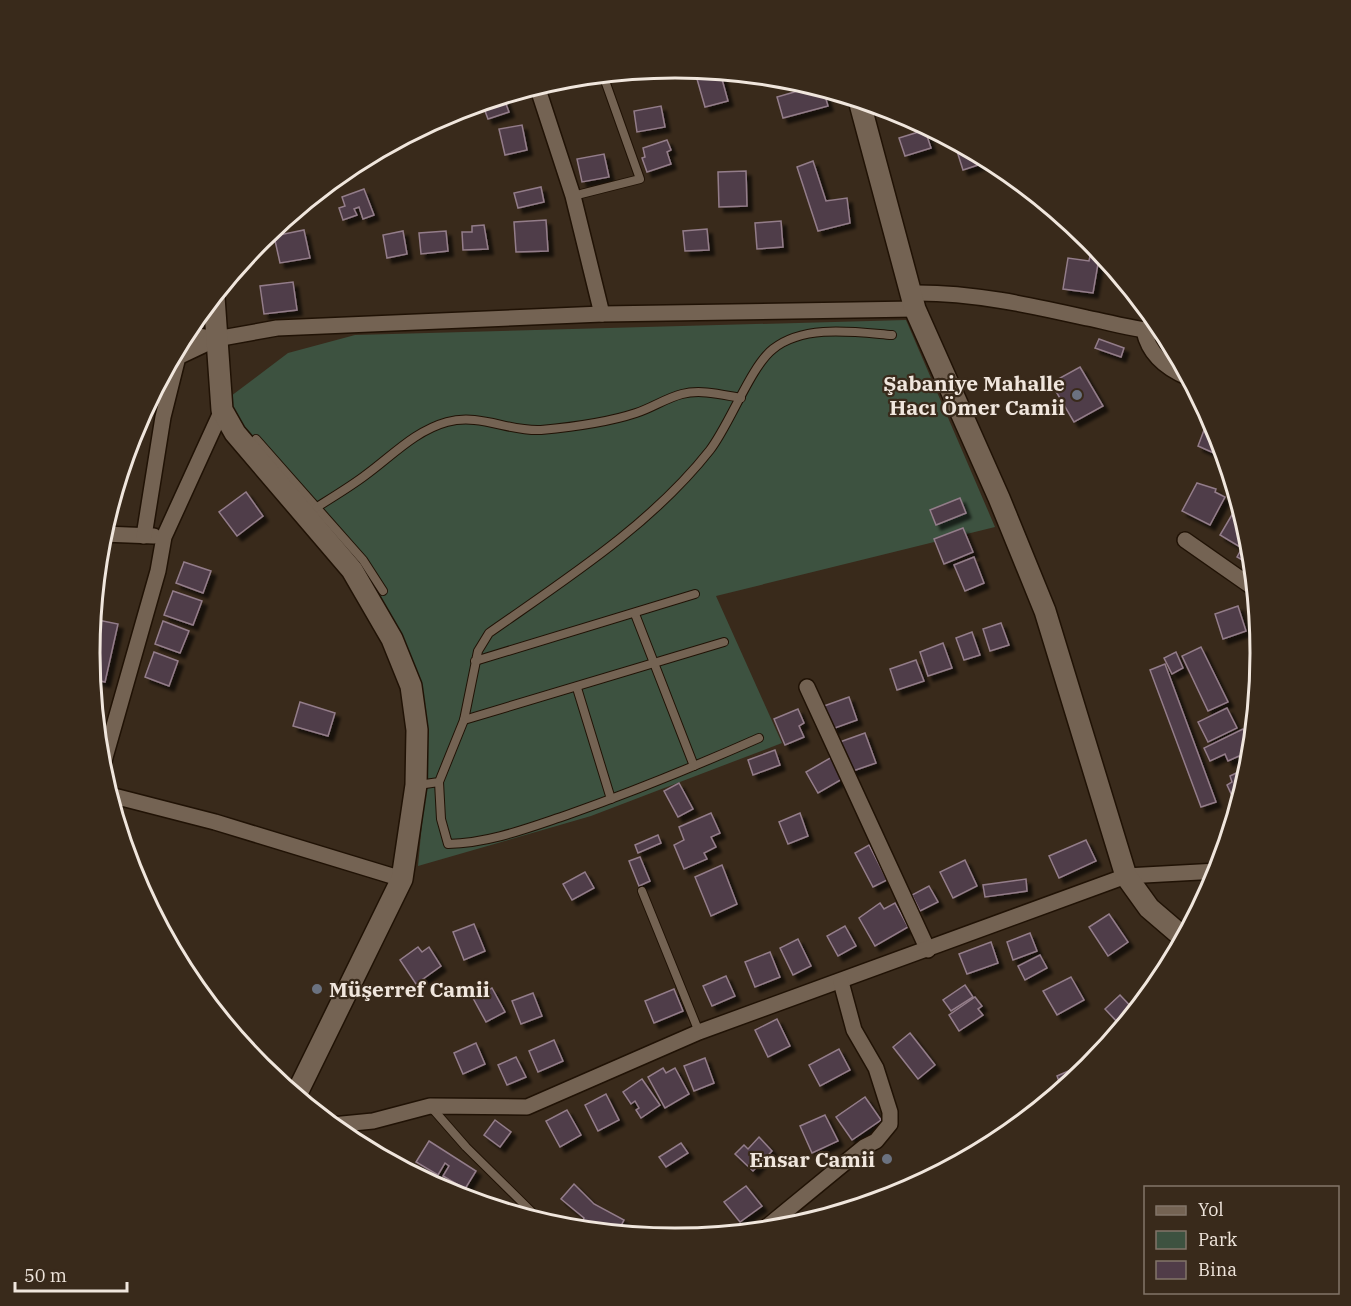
<svg xmlns="http://www.w3.org/2000/svg" width="1351" height="1306" viewBox="0 0 1351 1306" font-family="'IBM Plex Serif',serif">
	<style>
		.green { fill: #3d5240 }
		.building { fill: #503c48; stroke: #937d8a; stroke-width: 1.5; filter: url(#shadow) }
		.lines { fill: none; stroke-linecap: round; stroke-linejoin: round }
		.lane-casing { stroke: #201205; stroke-width: 10 }
		.street-casing { stroke: #201205; stroke-width: 18 }
		.secondary-casing { stroke: #201205; stroke-width: 24 }
		.lane { stroke: #746353; stroke-width: 8 }
		.street { stroke: #746353; stroke-width: 15 }
		.secondary { stroke: #746353; stroke-width: 21 }
		.worship-dot { fill: #6b7280; stroke: #392a1b; stroke-width: 2 }
		.labels { text-anchor: middle; dominant-baseline: central; stroke-width: 4.5; stroke-linejoin: round; paint-order: stroke }
		.poi-label { font-size: 21px; font-weight: bold; fill: #f0e6dd; stroke: #392a1b; text-anchor: end }
		.rim { fill: none; stroke: #f0e6dd; stroke-width: 3 }
	</style>
	<defs>
		<filter id="shadow"><feDropShadow dx="5" dy="5" stdDeviation="1.5" flood-color="#0009"/></filter>
	</defs>
	<rect width="100%" height="100%" fill="#392a1b"/>
	<path class="green" d="M906,320L995,527L716,596L782,743L591,816L418,866L427,770L424,719L413,661L364,580L228,414L231,396L288,353L355,335Z"/>
	<g class="building">
		<path d="M720,72L728,101L705,107L697,79Z"/>
		<path d="M815,86L823,89L828,106L783,118L777,97Z"/>
		<path d="M503,96L509,112L488,119L482,103Z"/>
		<path d="M661,106L665,127L637,132L634,111Z"/>
		<path d="M522,125L527,150L505,155L499,129Z"/>
		<path d="M925,130L931,148L905,156L899,138Z"/>
		<path d="M667,140L671,150L667,152L671,164L647,172L642,158L645,157L643,148Z"/>
		<path d="M963,146L990,161L963,170L956,148Z"/>
		<path d="M604,154L609,177L582,182L577,159Z"/>
		<path d="M813,161L826,201L847,198L850,223L818,231L797,167Z"/>
		<path d="M746,171L747,206L719,207L718,172Z"/>
		<path d="M541,187L544,202L518,208L514,193Z"/>
		<path d="M364,189L374,215L363,219L359,207L354,209L357,215L343,220L339,208L345,206L342,197Z"/>
		<path d="M546,220L548,251L516,252L514,222Z"/>
		<path d="M781,221L783,247L757,249L755,223Z"/>
		<path d="M484,225L488,249L463,250L462,232H472V226Z"/>
		<path d="M707,229L709,250L685,251L683,231Z"/>
		<path d="M304,230L310,258L280,263L274,236Z"/>
		<path d="M403,231L407,254L387,258L383,235Z"/>
		<path d="M446,231L448,251L421,254L419,233Z"/>
		<path d="M1090,256L1099,258L1093,293L1063,289L1068,258L1089,261Z"/>
		<path d="M293,282L297,310L264,314L260,286Z"/>
		<path d="M1099,339L1124,348L1121,357L1095,348Z"/>
		<path d="M1080,367L1103,406L1074,422L1051,383Z"/>
		<path d="M1209,417L1217,429L1225,458L1198,446Z"/>
		<path d="M1197,483L1216,489L1215,492L1225,497L1210,525L1182,511Z"/>
		<path d="M246,492L263,516L237,536L219,512Z"/>
		<path d="M960,498L966,513L936,525L930,510Z"/>
		<path d="M1233,513L1241,517L1242,515L1250,539L1251,549L1244,561L1237,557L1242,548L1220,535Z"/>
		<path d="M963,528L973,552L944,564L934,539Z"/>
		<path d="M974,557L984,583L965,591L954,565Z"/>
		<path d="M184,562L211,571L203,593L176,583Z"/>
		<path d="M173,591L202,601L193,625L164,615Z"/>
		<path d="M1238,606L1246,631L1223,639L1215,614Z"/>
		<path d="M93,619L118,624L105,682L93,679L90,653Z"/>
		<path d="M163,621L189,631L180,653L155,644Z"/>
		<path d="M1001,623L1009,645L990,651L983,629Z"/>
		<path d="M972,632L980,655L964,660L956,638Z"/>
		<path d="M943,643L952,668L928,676L920,652Z"/>
		<path d="M1201,647L1228,702L1208,711L1182,656Z"/>
		<path d="M154,652L178,661L169,686L145,677Z"/>
		<path d="M1176,652L1183,668L1172,674L1164,658Z"/>
		<path d="M916,660L924,681L897,690L890,669Z"/>
		<path d="M1165,664L1216,802L1201,807L1150,670Z"/>
		<path d="M849,697L857,720L832,729L824,706Z"/>
		<path d="M300,702L335,713L328,736L293,726Z"/>
		<path d="M1227,708L1237,728L1208,742L1198,722Z"/>
		<path d="M798,709L804,723L799,726L804,737L785,745L774,719Z"/>
		<path d="M1243,729L1252,747L1250,768L1236,804L1227,785L1232,782L1230,776L1245,769L1239,756L1228,761L1225,754L1210,761L1204,748Z"/>
		<path d="M865,733L876,763L847,773L837,743Z"/>
		<path d="M775,750L780,765L753,775L748,760Z"/>
		<path d="M832,757L844,778L818,793L806,772Z"/>
		<path d="M679,783L693,809L678,817L664,791Z"/>
		<path d="M711,813L720,833L711,837L716,847L704,853L707,859L684,869L674,845L684,840L679,827Z"/>
		<path d="M800,813L808,836L788,844L779,822Z"/>
		<path d="M658,835L661,843L638,853L635,845Z"/>
		<path d="M1086,840L1096,861L1059,878L1049,856Z"/>
		<path d="M869,845L887,880L873,887L855,853Z"/>
		<path d="M640,857L650,881L639,886L629,861Z"/>
		<path d="M965,860L977,886L953,898L940,872Z"/>
		<path d="M722,865L737,904L711,916L695,877Z"/>
		<path d="M585,872L594,888L572,900L563,884Z"/>
		<path d="M1026,879L1027,891L985,897L983,885Z"/>
		<path d="M929,886L938,902L920,911L912,895Z"/>
		<path d="M880,903L884,909L895,903L908,927L875,946L859,918Z"/>
		<path d="M1109,914L1128,942L1108,956L1089,927Z"/>
		<path d="M474,924L485,951L464,960L453,932Z"/>
		<path d="M845,926L856,946L838,956L827,936Z"/>
		<path d="M1030,933L1037,951L1013,960L1007,942Z"/>
		<path d="M798,939L811,966L793,975L780,948Z"/>
		<path d="M991,942L998,963L967,974L959,954Z"/>
		<path d="M418,947L422,952L429,947L441,966L416,984L400,960Z"/>
		<path d="M770,952L780,977L755,987L745,962Z"/>
		<path d="M1040,955L1047,968L1025,980L1018,966Z"/>
		<path d="M726,976L735,996L712,1006L703,986Z"/>
		<path d="M1071,977L1084,1000L1057,1015L1043,991Z"/>
		<path d="M965,985L973,997L951,1011L943,1000Z"/>
		<path d="M492,988L505,1012L486,1022L473,998Z"/>
		<path d="M674,989L683,1011L654,1023L645,1001Z"/>
		<path d="M1150,989L1152,991L1138,1008L1134,1002Z"/>
		<path d="M533,993L542,1016L521,1024L512,1001Z"/>
		<path d="M1120,995L1135,1011L1122,1027L1105,1009Z"/>
		<path d="M975,997L982,1006L978,1009L983,1015L959,1031L949,1015Z"/>
		<path d="M777,1019L790,1046L768,1057L755,1030Z"/>
		<path d="M910,1033L935,1065L918,1079L893,1047Z"/>
		<path d="M554,1040L563,1061L538,1072L529,1051Z"/>
		<path d="M476,1043L485,1064L463,1074L454,1053Z"/>
		<path d="M839,1049L850,1070L820,1086L809,1065Z"/>
		<path d="M516,1057L526,1077L507,1085L498,1065Z"/>
		<path d="M705,1058L714,1083L694,1091L684,1066Z"/>
		<path d="M663,1068L666,1073L675,1068L689,1094L665,1108L648,1077Z"/>
		<path d="M1073,1069L1077,1077L1062,1089L1057,1076Z"/>
		<path d="M642,1079L660,1105L641,1118L636,1110L639,1108L635,1101L631,1104L623,1092Z"/>
		<path d="M606,1094L619,1120L598,1131L585,1105Z"/>
		<path d="M865,1097L881,1120L852,1140L836,1117Z"/>
		<path d="M567,1110L581,1135L560,1147L546,1121Z"/>
		<path d="M825,1115L838,1141L812,1153L800,1126Z"/>
		<path d="M495,1120L511,1132L500,1147L484,1135Z"/>
		<path d="M759,1137L772,1151L753,1171L735,1154L744,1145L748,1149Z"/>
		<path d="M429,1141L476,1171L465,1189L443,1176L449,1166L445,1163L438,1175L416,1162Z"/>
		<path d="M681,1143L688,1153L666,1167L659,1157Z"/>
		<path d="M574,1184L594,1204L624,1220L617,1233L589,1230L581,1226L584,1218L561,1199Z"/>
		<path d="M746,1186L762,1206L740,1222L724,1202Z"/>
	</g>
	<g class="lines">
		<g class="lane-casing">
			<g id="lane">
				<path d="M573,196L640,179L603,75"/>
				<path d="M256,439L363,560L383,591"/>
				<path d="M317,507C333,497 348,488 363,477C390,458 414,431 447,422C480,413 509,432 541,430C573,427 606,423 636,413C652,408 666,398 682,394C701,389 723,395 741,398"/>
				<path d="M635,614L694,766"/>
				<path d="M475,661L695,594"/>
				<path d="M577,688L611,799"/>
				<path d="M464,720L724,642"/>
				<path d="M439,782L441,819L448,844C490,843 528,828 567,815C632,792 696,766 759,738"/>
				<path d="M418,785L439,782L464,720L478,651L489,633C566,579 651,525 710,450C730,424 751,366 773,349C804,324 855,332 892,335"/>
				<path d="M642,891L699,1032"/>
				<path d="M431,1107L466,1147L541,1221"/>
			</g>
		</g>
		<g class="street-casing">
			<g id="street">
				<path d="M537,86L573,196L602,314"/>
				<path d="M912,293C970,292 1030,305 1087,318C1113,323 1138,331 1165,332"/>
				<path d="M1144,331C1149,355 1167,369 1189,378"/>
				<path d="M186,334L216,339L277,328L602,314L915,309"/>
				<path d="M103,534L154,536"/>
				<path d="M144,536L163,417L178,357L216,339"/>
				<path d="M1185,540L1255,589"/>
				<path d="M807,687L928,950"/>
				<path d="M102,768L158,571L164,537L222,410"/>
				<path d="M110,795L215,822L402,879"/>
				<path d="M332,1125L373,1121L430,1106L527,1107L699,1032L1126,876L1218,871"/>
				<path d="M763,1230L864,1147L876,1141L890,1124V1112L876,1068L854,1030L841,982"/>
			</g>
		</g>
		<g class="secondary-casing">
			<g id="secondary">
				<path d="M859,100L915,309L999,498L1045,611L1126,876L1149,908L1184,938"/>
				<path d="M214,297L222,410L235,433L352,570L392,639L411,686L417,730L416,785L402,879L296,1095"/>
			</g>
		</g>
		<use href="#lane" class="lane"/>
		<use href="#street" class="street"/>
		<use href="#secondary" class="secondary"/>
	</g>
	<g class="worship-dot">
		<circle cx="1077" cy="395" r="6"/>
		<circle cx="317" cy="989" r="6"/>
		<circle cx="887" cy="1159" r="6"/>
	</g>
	<g class="labels">
		<g class="poi-label">
			<text x="1065" y="383">Şabaniye Mahalle<tspan x="1065" dy="24">Hacı Ömer Camii</tspan></text>
			<text x="329" y="989" text-anchor="start">Müşerref Camii</text>
			<text x="875" y="1159">Ensar Camii</text>
		</g>
	</g>
	<path d="M0 0H1351V1306H0ZM100 653a575 575 0 1 1 1150 0a575 575 0 1 1-1150 0Z" fill="#392a1b" fill-rule="evenodd"/>
	<path class="rim" d="M100 653a575 575 0 1 1 1150 0a575 575 0 1 1-1150 0Z"/>
	<rect x="1144" y="1186" width="195" height="108" fill="#392a1b" stroke="#827569" stroke-width="1.5"/>
	<rect x="1156" y="1206" width="30" height="9" fill="#746353" stroke="#827569" stroke-width="1.5"/>
	<text x="1198" y="1216" font-size="18" fill="#f0e6dd">Yol</text>
	<rect x="1156" y="1231" width="30" height="18" fill="#3d5240" stroke="#827569" stroke-width="1.5"/>
	<text x="1198" y="1246" font-size="18" fill="#f0e6dd">Park</text>
	<rect x="1156" y="1261" width="30" height="18" fill="#503c48" stroke="#827569" stroke-width="1.5"/>
	<text x="1198" y="1276" font-size="18" fill="#f0e6dd">Bina</text>
	<path d="M15 1282v9h112v-9" fill="none" stroke="#f0e6dd" stroke-width="3"/>
	<text x="24" y="1282" font-size="18" fill="#f0e6dd" stroke="#392a1b" stroke-width="4.5" paint-order="stroke">50 m</text>
</svg>
